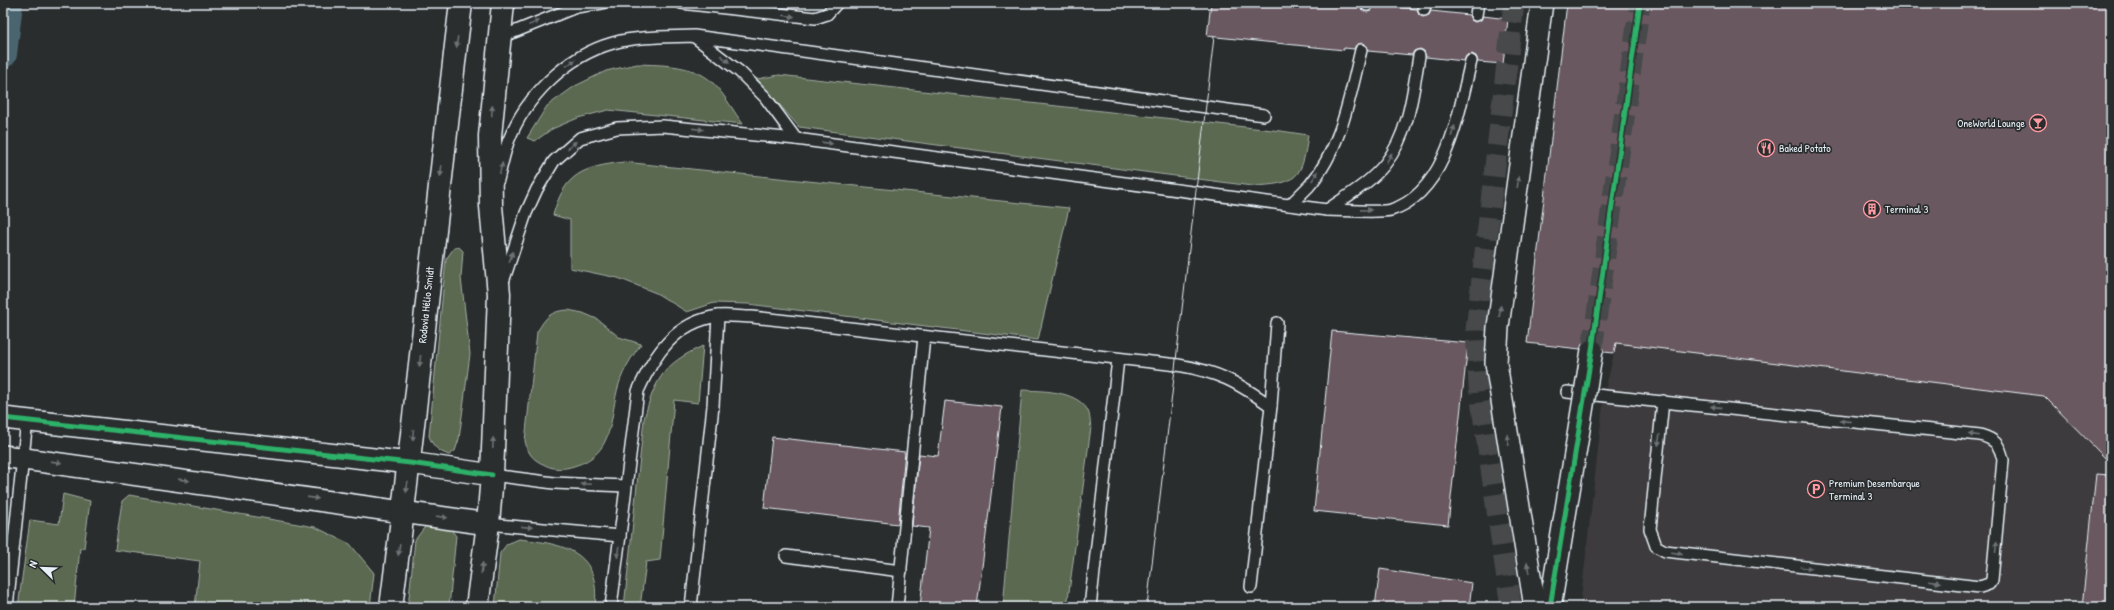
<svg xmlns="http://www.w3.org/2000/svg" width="2114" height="610" viewBox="0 0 2114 610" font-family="'Patrick Hand',sans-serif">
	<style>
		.built { fill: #3e3a3d }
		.green { fill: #5c6951; stroke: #a2ada4 }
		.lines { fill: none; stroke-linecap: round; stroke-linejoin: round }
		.canal { stroke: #4b6570; stroke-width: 28 }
		.building { fill: #6b5960; stroke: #e8f1f8 }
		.minor-tunnel { stroke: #464a4c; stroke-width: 21; stroke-dasharray: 21 10; stroke-linecap: butt }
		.service-casing { stroke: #e8f1f8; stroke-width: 14 }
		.minor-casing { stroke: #e8f1f8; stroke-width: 24 }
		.primary-casing { stroke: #e8f1f8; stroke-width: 25 }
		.service { stroke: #2a2d2e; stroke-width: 11 }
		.minor { stroke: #2a2d2e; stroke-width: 21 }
		.primary { stroke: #2a2d2e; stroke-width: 22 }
		.tram { stroke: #e8f1f8; stroke-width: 1 }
		.minor-bridge-casing { stroke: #e8f1f8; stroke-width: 24; stroke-linecap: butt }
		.minor-bridge { stroke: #2a2d2e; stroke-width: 21 }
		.cycleway-casing { stroke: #2a2d2e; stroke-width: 8 }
		.cycleway { stroke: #2db169; stroke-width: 5 }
		.oneway { fill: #6c7275 }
		.labels { text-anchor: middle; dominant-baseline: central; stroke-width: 3.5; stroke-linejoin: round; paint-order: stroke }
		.poi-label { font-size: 11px; fill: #e8f1f8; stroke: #2a2d2e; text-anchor: start }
		.street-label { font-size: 11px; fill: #e8f1f8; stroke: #2a2d2e }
	</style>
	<rect width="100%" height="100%" fill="#2a2d2e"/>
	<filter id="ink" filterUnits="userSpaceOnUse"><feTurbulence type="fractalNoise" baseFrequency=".025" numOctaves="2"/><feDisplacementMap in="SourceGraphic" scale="8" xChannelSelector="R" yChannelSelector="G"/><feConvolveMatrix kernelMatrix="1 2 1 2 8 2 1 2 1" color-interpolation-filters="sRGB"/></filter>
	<g filter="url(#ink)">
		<path class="built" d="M2111,3V607H1580L1604,396L1614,353L1650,71Z"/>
		<g class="green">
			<path d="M637,64C663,65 697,64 716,86C726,97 734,112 743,124L608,110L578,118L552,129L535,141L527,138L547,106L575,86L606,71Z"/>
			<path d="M779,75L1281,131L1308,135C1302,179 1298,184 1252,186L799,127L757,79Z"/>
			<path d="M624,162L1069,208L1038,340L748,304L714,303L687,312L656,293L618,278L570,268V220L553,215C565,173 583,167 624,162Z"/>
			<path d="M459,247L463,251L461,278L470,354L459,439L455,451L449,455C438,451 433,447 429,436L446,259L454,248Z"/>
			<path d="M568,310L583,313L597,319L619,337L641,344C632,357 624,368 619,384C609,416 616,454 574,466C565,469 554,470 545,465C533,460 528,454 525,441L537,332C546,317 550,311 568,310Z"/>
			<path d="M703,346L698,403L674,400L660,560L646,562L640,607H624L644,419C655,379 664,363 703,346Z"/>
			<path d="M1022,390C1042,391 1074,390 1087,409C1090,413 1090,422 1091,427L1067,607H1003Z"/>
			<path d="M63,494L90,501L84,548H80L74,607H18L30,520L59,524Z"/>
			<path d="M129,495L315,527L350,544L374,573L370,607H195L200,561L115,550L122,501Z"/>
			<path d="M427,524L449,527L456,536L449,607H408L415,540Z"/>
			<path d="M519,539C565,544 601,551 595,607H495L500,553L507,544Z"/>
		</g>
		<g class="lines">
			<path class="canal" d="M3,54L9,3"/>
		</g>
		<g class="building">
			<path d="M1211,3H1351L1360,4L1361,9L1367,12L1371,11L1374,5L1417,9L1419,15L1423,17L1429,15L1431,11L1469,15L1471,20L1475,22L1481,20L1483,16L1508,19L1503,64L1478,62L1476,56L1472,54L1466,56L1464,61L1426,57L1424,51L1420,49L1414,51L1412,55L1368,51L1366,45L1362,43L1356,45L1354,49L1344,48V50L1207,36Z"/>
			<path d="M1567,3H2111V464L2044,396L1616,343L1614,353L1604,352L1600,341L1594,338L1583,342L1580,349L1527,343Z"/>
			<path d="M1332,331L1468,343L1448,525L1314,511Z"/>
			<path d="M945,401L1002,407L977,607H920L929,528L912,526L919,454L938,456Z"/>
			<path d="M772,437L905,452L898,524L764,508Z"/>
			<path d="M2096,474L2111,475V607H2082Z"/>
			<path d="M1380,569L1472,583L1469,607H1375Z"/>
		</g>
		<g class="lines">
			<g class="minor-tunnel">
				<path d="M1592,350L1640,3"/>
				<path d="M1511,607L1479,386L1476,330L1514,3"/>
			</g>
			<g class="service-casing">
				<g id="service">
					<path d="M681,3L815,18L827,14L837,3"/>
					<path d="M1367,5V3"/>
					<path d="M1424,10L1425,3"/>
					<path d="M1476,15L1478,3"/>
					<path d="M499,38L576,7L602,3"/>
					<path d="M696,38L740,72L765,97L796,139"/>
					<path d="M498,180C501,167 504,154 508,142C525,97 566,56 613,43C639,36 667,37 694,36L1264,115"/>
					<path d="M1290,205C1296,199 1303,192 1309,186C1341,149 1350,96 1361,50"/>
					<path d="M1327,210C1347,196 1370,183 1385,164C1409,134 1413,92 1419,56"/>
					<path d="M503,282L526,213L537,189L554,161L580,138L617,128L663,126L796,139L1327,210C1341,210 1380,213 1391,210C1447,193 1459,111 1471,61"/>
					<path d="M1567,392L1980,435C1995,439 2000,445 2003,460L1992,580L1989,584L1980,587L1665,551L1656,546L1650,529L1663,401"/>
					<path d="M492,475L554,483L625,486"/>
					<path d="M488,524L620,536"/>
					<path d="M786,556L901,571"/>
					<path d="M1251,587L1271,406L1277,323"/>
					<path d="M7,607L27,420"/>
					<path d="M611,607L638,391C654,355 675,322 718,316C729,315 741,317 752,317L1178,365C1219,372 1237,382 1271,406"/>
					<path d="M691,607L713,406L718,316"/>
					<path d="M897,607L924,337"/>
					<path d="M1090,607L1118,359"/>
				</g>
			</g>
			<g class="minor-casing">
				<g id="minor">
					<path d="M3,418L410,463L492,475"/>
					<path d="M3,456L488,524"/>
				</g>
			</g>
			<g class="primary-casing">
				<g id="primary">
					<path d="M391,607C417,406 437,204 461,3"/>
					<path d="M477,607L488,524L492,475L499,294L491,206L490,136L503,3"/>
				</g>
			</g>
			<use href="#service" class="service"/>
			<use href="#minor" class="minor"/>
			<use href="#primary" class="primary"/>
			<path class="tram" d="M1147,607L1214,37"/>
			<g class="minor-bridge-casing">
				<g id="minor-bridge">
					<path d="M1535,607L1496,363L1498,327L1542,3"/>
					<path d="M1550,607L1592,350"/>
				</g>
			</g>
			<use href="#minor-bridge" class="minor-bridge"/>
			<g class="cycleway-casing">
				<g id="cycleway">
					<path d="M3,418L410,463L492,475"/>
					<path d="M1550,607L1592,350L1640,3"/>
				</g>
			</g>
			<use href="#cycleway" class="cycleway"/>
		</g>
		<defs><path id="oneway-solid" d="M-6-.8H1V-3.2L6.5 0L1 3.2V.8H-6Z"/></defs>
		<g class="oneway">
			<use href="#oneway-solid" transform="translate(789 16) rotate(7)"/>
			<use href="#oneway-solid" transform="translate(534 23) rotate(-22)"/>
			<use href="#oneway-solid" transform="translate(457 42) rotate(97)"/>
			<use href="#oneway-solid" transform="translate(725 59) rotate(39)"/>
			<use href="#oneway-solid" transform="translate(571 63) rotate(-33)"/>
			<use href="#oneway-solid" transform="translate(492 111) rotate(-86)"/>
			<use href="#oneway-solid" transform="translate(698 129) rotate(6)"/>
			<use href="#oneway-solid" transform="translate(1453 131) rotate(-72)"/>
			<use href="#oneway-solid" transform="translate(827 143) rotate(8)"/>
			<use href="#oneway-solid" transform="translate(572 145) rotate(-41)"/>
			<use href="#oneway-solid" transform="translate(1389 158) rotate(-60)"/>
			<use href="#oneway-solid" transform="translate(501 168) rotate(-75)"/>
			<use href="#oneway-solid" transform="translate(441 171) rotate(97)"/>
			<use href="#oneway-solid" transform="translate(1315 176) rotate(-58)"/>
			<use href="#oneway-solid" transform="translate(1518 182) rotate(-82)"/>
			<use href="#oneway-solid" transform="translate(1366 210) rotate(1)"/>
			<use href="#oneway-solid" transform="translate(511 257) rotate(-72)"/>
			<use href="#oneway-solid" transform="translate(1500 311) rotate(-83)"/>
			<use href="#oneway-solid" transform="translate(420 361) rotate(96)"/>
			<use href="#oneway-solid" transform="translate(1716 407) rotate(-174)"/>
			<use href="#oneway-solid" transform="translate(1845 421) rotate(-174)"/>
			<use href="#oneway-solid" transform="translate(413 435) rotate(95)"/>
			<use href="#oneway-solid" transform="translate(1974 435) rotate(-173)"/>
			<use href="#oneway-solid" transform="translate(1508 440) rotate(-99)"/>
			<use href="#oneway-solid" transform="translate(1659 440) rotate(98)"/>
			<use href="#oneway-solid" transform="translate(493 443) rotate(-88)"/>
			<use href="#oneway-solid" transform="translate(56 462) rotate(8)"/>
			<use href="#oneway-solid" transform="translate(184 480) rotate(8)"/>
			<use href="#oneway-solid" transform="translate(586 484) rotate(-178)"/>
			<use href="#oneway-solid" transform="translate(407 487) rotate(98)"/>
			<use href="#oneway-solid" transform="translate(313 498) rotate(8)"/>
			<use href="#oneway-solid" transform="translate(442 517) rotate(8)"/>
			<use href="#oneway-solid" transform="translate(527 527) rotate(5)"/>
			<use href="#oneway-solid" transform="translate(1996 547) rotate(-85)"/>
			<use href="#oneway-solid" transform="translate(399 550) rotate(98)"/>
			<use href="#oneway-solid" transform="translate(618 552) rotate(97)"/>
			<use href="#oneway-solid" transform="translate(1677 553) rotate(7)"/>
			<use href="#oneway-solid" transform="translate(482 568) rotate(-82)"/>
			<use href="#oneway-solid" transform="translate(1528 568) rotate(-99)"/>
			<use href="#oneway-solid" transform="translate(1806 568) rotate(7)"/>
			<use href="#oneway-solid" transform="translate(1935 582) rotate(7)"/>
		</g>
	</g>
	<defs>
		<g id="bar-ring" transform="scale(0.9)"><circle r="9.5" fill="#2a2d2e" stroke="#ff9aa2" stroke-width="1.5"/><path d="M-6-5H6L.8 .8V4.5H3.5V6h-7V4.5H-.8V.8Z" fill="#ff9aa2"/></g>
		<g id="restaurant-ring" transform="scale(0.9)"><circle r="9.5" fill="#2a2d2e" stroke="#ff9aa2" stroke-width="1.5"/><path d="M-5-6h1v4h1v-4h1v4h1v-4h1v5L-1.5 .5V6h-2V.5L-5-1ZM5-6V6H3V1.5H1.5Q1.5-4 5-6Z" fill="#ff9aa2"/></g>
		<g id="building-ring" transform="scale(0.9)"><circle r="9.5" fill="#2a2d2e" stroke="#ff9aa2" stroke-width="1.5"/><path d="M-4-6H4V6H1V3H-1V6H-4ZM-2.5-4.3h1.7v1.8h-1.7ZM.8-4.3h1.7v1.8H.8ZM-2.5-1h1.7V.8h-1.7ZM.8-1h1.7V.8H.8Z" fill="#ff9aa2"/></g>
		<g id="parking-ring" transform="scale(0.9)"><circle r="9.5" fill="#2a2d2e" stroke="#ff9aa2" stroke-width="1.5"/><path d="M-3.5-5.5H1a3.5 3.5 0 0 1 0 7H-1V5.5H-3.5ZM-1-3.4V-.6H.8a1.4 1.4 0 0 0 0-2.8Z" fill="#ff9aa2"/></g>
	</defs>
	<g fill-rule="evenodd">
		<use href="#bar-ring" x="2038" y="123"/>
		<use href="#restaurant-ring" x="1766" y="148"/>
		<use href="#building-ring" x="1872" y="209"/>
		<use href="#parking-ring" x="1816" y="489"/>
	</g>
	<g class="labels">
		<g class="poi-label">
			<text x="2025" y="123" text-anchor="end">OneWorld Lounge</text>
			<text x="1779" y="148">Baked Potato</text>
			<text x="1885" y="209">Terminal 3</text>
			<text x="1829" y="483">Premium Desembarque<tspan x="1829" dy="13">Terminal 3</tspan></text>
		</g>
		<g class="street-label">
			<text transform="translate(426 305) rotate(-84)">Rodovia Hélio Smidt</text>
		</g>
	</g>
	<rect width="2114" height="610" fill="none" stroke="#2a2d2e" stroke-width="16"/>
	<rect x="8" y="8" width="2098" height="594" fill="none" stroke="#e8f1f8" stroke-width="1.5" filter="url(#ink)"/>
	<g transform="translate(42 568) rotate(293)" stroke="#2a2d2e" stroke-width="3" paint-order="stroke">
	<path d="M0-3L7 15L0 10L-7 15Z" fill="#e8f1f8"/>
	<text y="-6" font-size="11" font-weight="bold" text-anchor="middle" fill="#e8f1f8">N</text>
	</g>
</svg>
